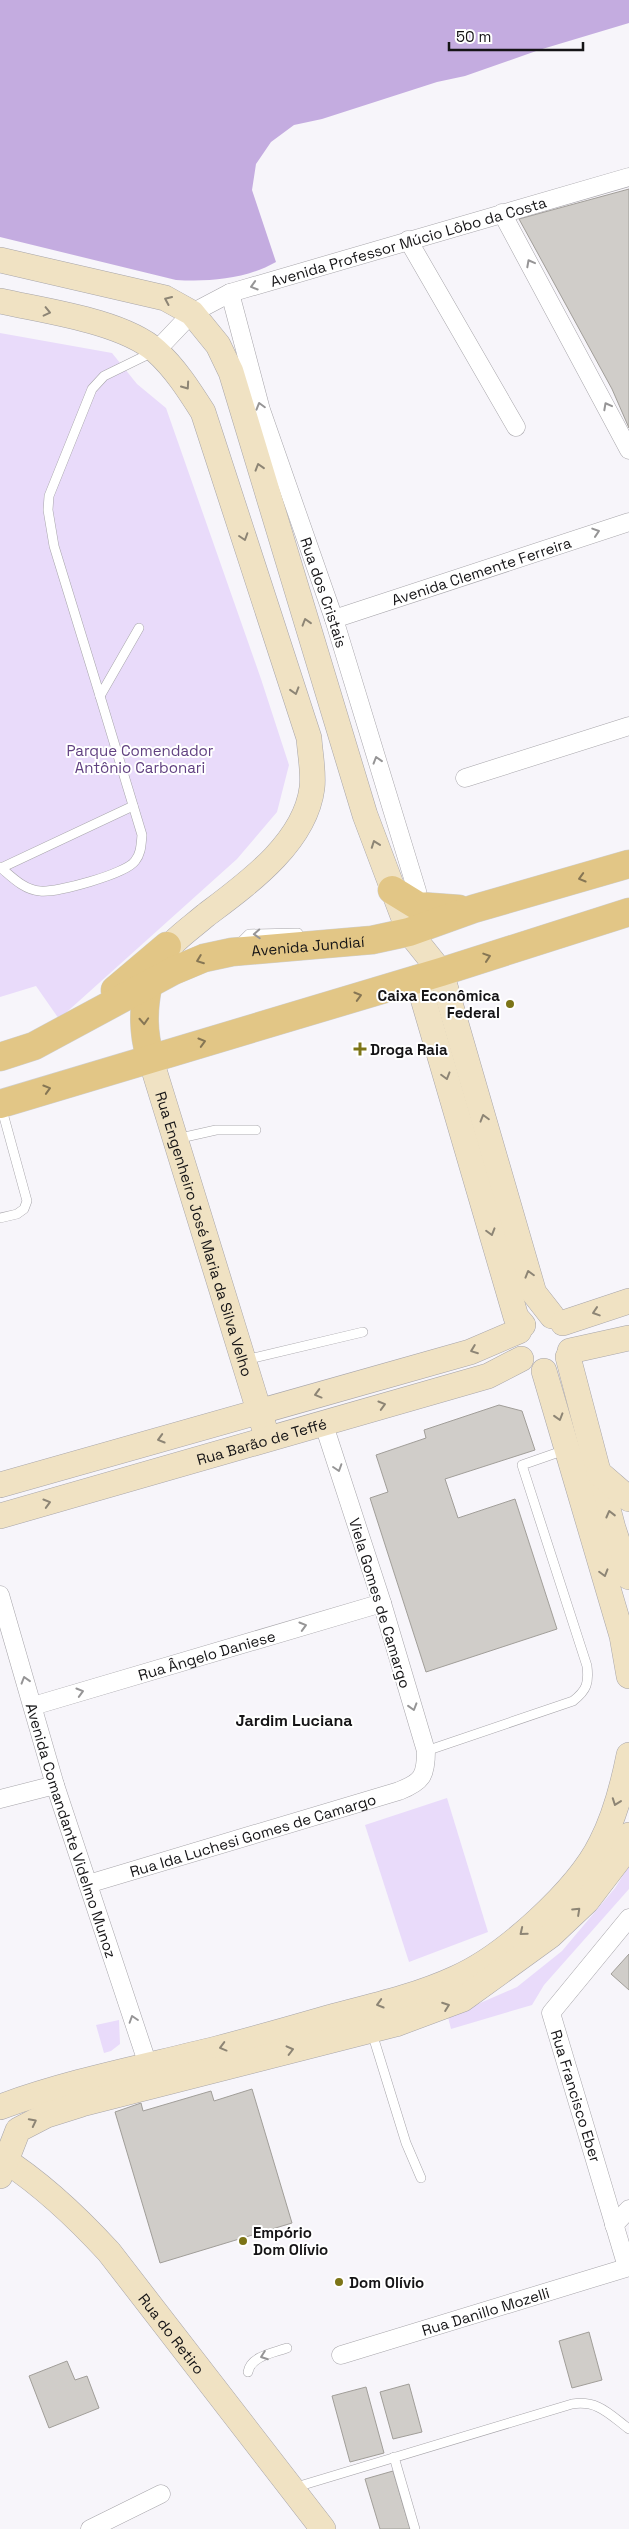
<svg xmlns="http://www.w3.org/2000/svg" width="629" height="2529" viewBox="0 0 629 2529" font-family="'Space Grotesk',sans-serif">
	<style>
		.green { fill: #e9dbfa }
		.forest { fill: #c4ace0 }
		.building { fill: #d0cdc9; stroke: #a19e99 }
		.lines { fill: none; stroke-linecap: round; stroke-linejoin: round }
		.lane-casing { stroke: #a7a5aa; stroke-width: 10 }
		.street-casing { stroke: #a7a5aa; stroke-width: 19 }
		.secondary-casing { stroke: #a7a5aa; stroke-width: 26 }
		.primary-casing { stroke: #d0d0d0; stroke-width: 29 }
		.lane { stroke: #fff; stroke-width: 9 }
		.street { stroke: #fff; stroke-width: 18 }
		.secondary { stroke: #f0e2c3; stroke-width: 25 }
		.primary { stroke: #e2c686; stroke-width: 28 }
		.oneway { stroke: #969596 }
		.oneway2 { stroke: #8d8575 }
		.oneway3 { stroke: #867654 }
		.poi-dot { fill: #7c7417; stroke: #fff; stroke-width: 2 }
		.labels { text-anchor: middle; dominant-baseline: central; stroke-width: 4; stroke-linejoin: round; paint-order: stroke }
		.street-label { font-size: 15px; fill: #151416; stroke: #fff }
		.park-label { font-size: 15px; fill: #614181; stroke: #fff }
		.poi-label { font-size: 15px; font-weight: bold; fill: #151416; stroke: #fff; text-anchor: start }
		.neighbourhood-label { font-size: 16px; font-weight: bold; fill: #151416; stroke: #fff }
	</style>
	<rect width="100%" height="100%" fill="#f7f5fa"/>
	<g class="green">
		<path d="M0,333L112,353L137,384L166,408L261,679L289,765L277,812L237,859L59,1019L36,986L0,997Z"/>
		<path d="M447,1798L488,1932L409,1962L365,1825Z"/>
		<path d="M629,1866V1889L544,1985L532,2005L451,2029L448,2017L517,1987L562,1951L615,1888Z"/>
		<path d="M119,2020L120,2044L111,2051L104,2053L96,2025Z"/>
	</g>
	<path class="forest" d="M0,0H629V23L539,50L465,76L437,82L322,119L294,125L271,142L256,164L252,190L276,262C246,279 210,282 176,280L0,237Z"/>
	<g class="building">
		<path d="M629,189V428L612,389L519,219Z"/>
		<path d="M499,1405L522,1411L535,1450L445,1479L458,1518L515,1499L557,1629L426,1672L370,1498L388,1492L376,1455L426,1438L424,1430Z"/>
		<path d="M629,1954V1990L611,1974Z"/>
		<path d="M252,2089L292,2223L160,2263L115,2112L141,2103L143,2111L211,2091L214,2101Z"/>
		<path d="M589,2332L602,2380L572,2388L559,2341Z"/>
		<path d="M67,2361L75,2380L87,2376L99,2408L49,2428L29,2376Z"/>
		<path d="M409,2384L422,2432L393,2439L380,2392Z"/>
		<path d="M366,2387L384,2453L350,2462L332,2396Z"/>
		<path d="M393,2471L410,2529H380L365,2479Z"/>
	</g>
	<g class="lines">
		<g class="lane-casing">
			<g id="lane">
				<path d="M139,628L100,696L54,546L48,510L49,496L92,389L104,376L153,352"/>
				<path d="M0,867C12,877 24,890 40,891C56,893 126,874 135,861C141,854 141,845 142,835L100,696"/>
				<path d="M1,868L133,806"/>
				<path d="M238,945L249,934L298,933"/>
				<path d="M176,1139L216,1130H256"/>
				<path d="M0,1218L17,1214L24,1209L27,1201L1,1106"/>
				<path d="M245,1360L363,1332"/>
				<path d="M426,1751L573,1701C587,1690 589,1683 587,1666L522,1465L565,1450"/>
				<path d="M372,2033L406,2143L421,2178"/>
				<path d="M248,2372C251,2356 273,2353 287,2348"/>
				<path d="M394,2457L415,2529"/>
				<path d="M293,2488L572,2404C598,2400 609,2414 629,2429"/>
			</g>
		</g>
		<g class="street-casing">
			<g id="street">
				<path d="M502,213L629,450"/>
				<path d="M408,240L516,427"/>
				<path id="s1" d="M230,293L261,410L334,619L417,891"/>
				<path id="s2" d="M156,351L192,313L230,293L629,177"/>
				<path id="s3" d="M334,619L629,522"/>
				<path d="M465,778L629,726"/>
				<path id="s4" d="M0,1595L55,1785L148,2065"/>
				<path id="s5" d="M33,1706L382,1603"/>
				<path d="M0,1799L55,1785"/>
				<path id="s6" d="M88,1884L399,1791C422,1782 426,1776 426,1751L382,1603L323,1422"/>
				<path d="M614,2225L629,2209"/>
				<path d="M627,2267L551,2013L629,1918"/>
				<path id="s7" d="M341,2355L629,2267"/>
				<path d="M90,2529L161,2494"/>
			</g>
		</g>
		<g class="secondary-casing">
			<g id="secondary">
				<path d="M0,260L165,298L192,313L218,345L231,372L365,815L409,932L441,972L534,1293L552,1316"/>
				<path d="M0,301C44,311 122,321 156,351C175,368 189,390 203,412L309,738C310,754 314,773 312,788C305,843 247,884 206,915C187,931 170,942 157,963"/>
				<path d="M417,978L516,1317L523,1325"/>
				<path id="s8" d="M150,1057L264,1427"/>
				<path d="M563,1323L629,1301"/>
				<path d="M570,1351L629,1338"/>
				<path d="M568,1357L613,1528L629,1577"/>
				<path d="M544,1371L622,1636L629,1676"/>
				<path d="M599,1473L629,1499"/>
				<path d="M0,1485L470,1352L519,1331"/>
				<path id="s9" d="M0,1516L488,1376L521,1359"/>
				<path d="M0,2107C70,2081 144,2067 216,2049C254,2039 293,2028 331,2017C373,2006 417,1996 456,1978C504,1957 578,1890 601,1843C615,1816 623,1785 629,1755"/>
				<path id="s10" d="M0,2157C41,2183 76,2216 109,2252L323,2529"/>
				<path d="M0,2176L18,2130L47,2115L82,2104L396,2024L463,1999L550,1936L587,1901L622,1855L629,1835"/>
			</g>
		</g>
		<g class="primary-casing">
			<g id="primary">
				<path d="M392,890L418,906L459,909"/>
				<path d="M148,986C143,1011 143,1032 150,1057"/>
				<path d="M115,990L167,946"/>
				<path id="s11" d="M0,1057L34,1046L173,971L204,958L232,952L372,940L409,932L473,909L629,864"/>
				<path d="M0,1104L441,972L629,912"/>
			</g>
		</g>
		<use href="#lane" class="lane"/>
		<use href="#street" class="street"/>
		<use href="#secondary" class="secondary"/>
		<use href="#primary" class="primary"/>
	</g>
	<defs><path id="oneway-chevron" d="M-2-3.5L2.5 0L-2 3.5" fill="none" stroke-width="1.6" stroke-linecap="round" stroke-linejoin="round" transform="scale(1.25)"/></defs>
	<g class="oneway">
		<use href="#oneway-chevron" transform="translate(530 263) rotate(-118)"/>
		<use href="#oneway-chevron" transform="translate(254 286) rotate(163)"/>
		<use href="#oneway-chevron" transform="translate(260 406) rotate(-106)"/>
		<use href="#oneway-chevron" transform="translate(607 406) rotate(-118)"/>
		<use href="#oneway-chevron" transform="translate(596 532) rotate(-18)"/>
		<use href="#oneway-chevron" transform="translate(377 760) rotate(-107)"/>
		<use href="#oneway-chevron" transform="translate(257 934) rotate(177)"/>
		<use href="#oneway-chevron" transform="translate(338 1468) rotate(72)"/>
		<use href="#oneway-chevron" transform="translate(303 1626) rotate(-16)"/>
		<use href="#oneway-chevron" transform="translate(25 1680) rotate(-107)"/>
		<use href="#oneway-chevron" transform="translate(80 1692) rotate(-16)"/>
		<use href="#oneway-chevron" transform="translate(413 1707) rotate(73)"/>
		<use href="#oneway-chevron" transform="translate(133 2019) rotate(-108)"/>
		<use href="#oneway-chevron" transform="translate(264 2356) rotate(160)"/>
	</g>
	<g class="oneway2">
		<use href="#oneway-chevron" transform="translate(168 300) rotate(-156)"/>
		<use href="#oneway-chevron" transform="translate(47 312) rotate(13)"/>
		<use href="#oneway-chevron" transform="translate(186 386) rotate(55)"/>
		<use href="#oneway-chevron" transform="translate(259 467) rotate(-107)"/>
		<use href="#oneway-chevron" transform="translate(244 537) rotate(72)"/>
		<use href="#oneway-chevron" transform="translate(306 622) rotate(-107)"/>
		<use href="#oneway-chevron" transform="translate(295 691) rotate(73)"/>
		<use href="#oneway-chevron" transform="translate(375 844) rotate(-110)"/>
		<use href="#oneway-chevron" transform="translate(446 1076) rotate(74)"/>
		<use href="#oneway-chevron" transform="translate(484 1118) rotate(-106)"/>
		<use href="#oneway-chevron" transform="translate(491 1232) rotate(74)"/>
		<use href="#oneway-chevron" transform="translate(529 1274) rotate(-106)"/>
		<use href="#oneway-chevron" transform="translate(596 1312) rotate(162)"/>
		<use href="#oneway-chevron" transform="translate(474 1350) rotate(159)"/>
		<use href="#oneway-chevron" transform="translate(318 1394) rotate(165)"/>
		<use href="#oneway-chevron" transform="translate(382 1405) rotate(-16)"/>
		<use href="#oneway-chevron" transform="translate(559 1417) rotate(73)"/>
		<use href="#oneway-chevron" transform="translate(161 1439) rotate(164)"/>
		<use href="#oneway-chevron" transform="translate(47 1503) rotate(-16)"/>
		<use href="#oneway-chevron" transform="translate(610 1514) rotate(-104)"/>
		<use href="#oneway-chevron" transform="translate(604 1573) rotate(74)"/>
		<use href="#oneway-chevron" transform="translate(616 1802) rotate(110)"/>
		<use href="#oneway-chevron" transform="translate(577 1911) rotate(-43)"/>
		<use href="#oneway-chevron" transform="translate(523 1932) rotate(141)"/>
		<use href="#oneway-chevron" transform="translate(380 2004) rotate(164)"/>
		<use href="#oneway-chevron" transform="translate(446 2006) rotate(-20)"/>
		<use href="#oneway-chevron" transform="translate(223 2047) rotate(165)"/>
		<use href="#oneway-chevron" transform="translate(290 2050) rotate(-14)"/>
		<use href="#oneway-chevron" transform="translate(33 2122) rotate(-27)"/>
	</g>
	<g class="oneway3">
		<use href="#oneway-chevron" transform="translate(582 878) rotate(164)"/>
		<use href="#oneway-chevron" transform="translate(487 957) rotate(-18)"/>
		<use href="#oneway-chevron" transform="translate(200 960) rotate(159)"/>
		<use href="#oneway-chevron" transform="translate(358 996) rotate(-16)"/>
		<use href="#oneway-chevron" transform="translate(144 1021) rotate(87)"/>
		<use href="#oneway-chevron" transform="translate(202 1042) rotate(-16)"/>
		<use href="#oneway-chevron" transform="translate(47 1089) rotate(-17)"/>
	</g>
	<g class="poi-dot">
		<circle cx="510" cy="1004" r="5"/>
		<path d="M357.5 1041.5h5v5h5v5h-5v5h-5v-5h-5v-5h5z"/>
		<circle cx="243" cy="2241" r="5"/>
		<circle cx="339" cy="2282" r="5"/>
	</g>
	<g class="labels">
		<g class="street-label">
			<text stroke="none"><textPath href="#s2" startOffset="281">Avenida Professor Múcio Lôbo da Costa</textPath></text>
			<text stroke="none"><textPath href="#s3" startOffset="155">Avenida Clemente Ferreira</textPath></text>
			<text stroke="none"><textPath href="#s1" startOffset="314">Rua dos Cristais</textPath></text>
			<text stroke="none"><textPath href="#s11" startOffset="332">Avenida Jundiaí</textPath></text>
			<text stroke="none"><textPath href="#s8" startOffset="185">Rua Engenheiro José Maria da Silva Velho</textPath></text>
			<text stroke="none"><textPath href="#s9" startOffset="272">Rua Barão de Teffé</textPath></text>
			<text transform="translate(380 1603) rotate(73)">Viela Gomes de Camargo</text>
			<text stroke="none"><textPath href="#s5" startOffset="181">Rua Ângelo Daniese</textPath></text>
			<text stroke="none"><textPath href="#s4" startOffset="246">Avenida Comandante Videlmo Munoz</textPath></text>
			<text stroke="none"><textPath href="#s6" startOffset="172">Rua Ida Luchesi Gomes de Camargo</textPath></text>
			<text transform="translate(576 2096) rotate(73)">Rua Francisco Eber</text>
			<text stroke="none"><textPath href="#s7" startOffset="151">Rua Danillo Mozelli</textPath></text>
			<text stroke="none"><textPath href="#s10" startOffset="248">Rua do Retiro</textPath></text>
		</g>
		<g class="park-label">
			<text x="140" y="750">Parque Comendador<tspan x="140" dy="17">Antônio Carbonari</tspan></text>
		</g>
		<g class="poi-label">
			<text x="500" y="995" text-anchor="end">Caixa Econômica<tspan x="500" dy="17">Federal</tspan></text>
			<text x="370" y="1049">Droga Raia</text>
			<text x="253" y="2232">Empório<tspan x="253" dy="17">Dom Olívio</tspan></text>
			<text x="349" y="2282">Dom Olívio</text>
		</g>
		<g class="neighbourhood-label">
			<text x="294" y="1720">Jardim Luciana</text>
		</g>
	</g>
	<path d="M449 42v8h134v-8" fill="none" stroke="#151416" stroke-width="2.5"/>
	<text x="456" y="42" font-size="15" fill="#151416" stroke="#ffffff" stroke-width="4" paint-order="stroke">50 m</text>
</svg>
